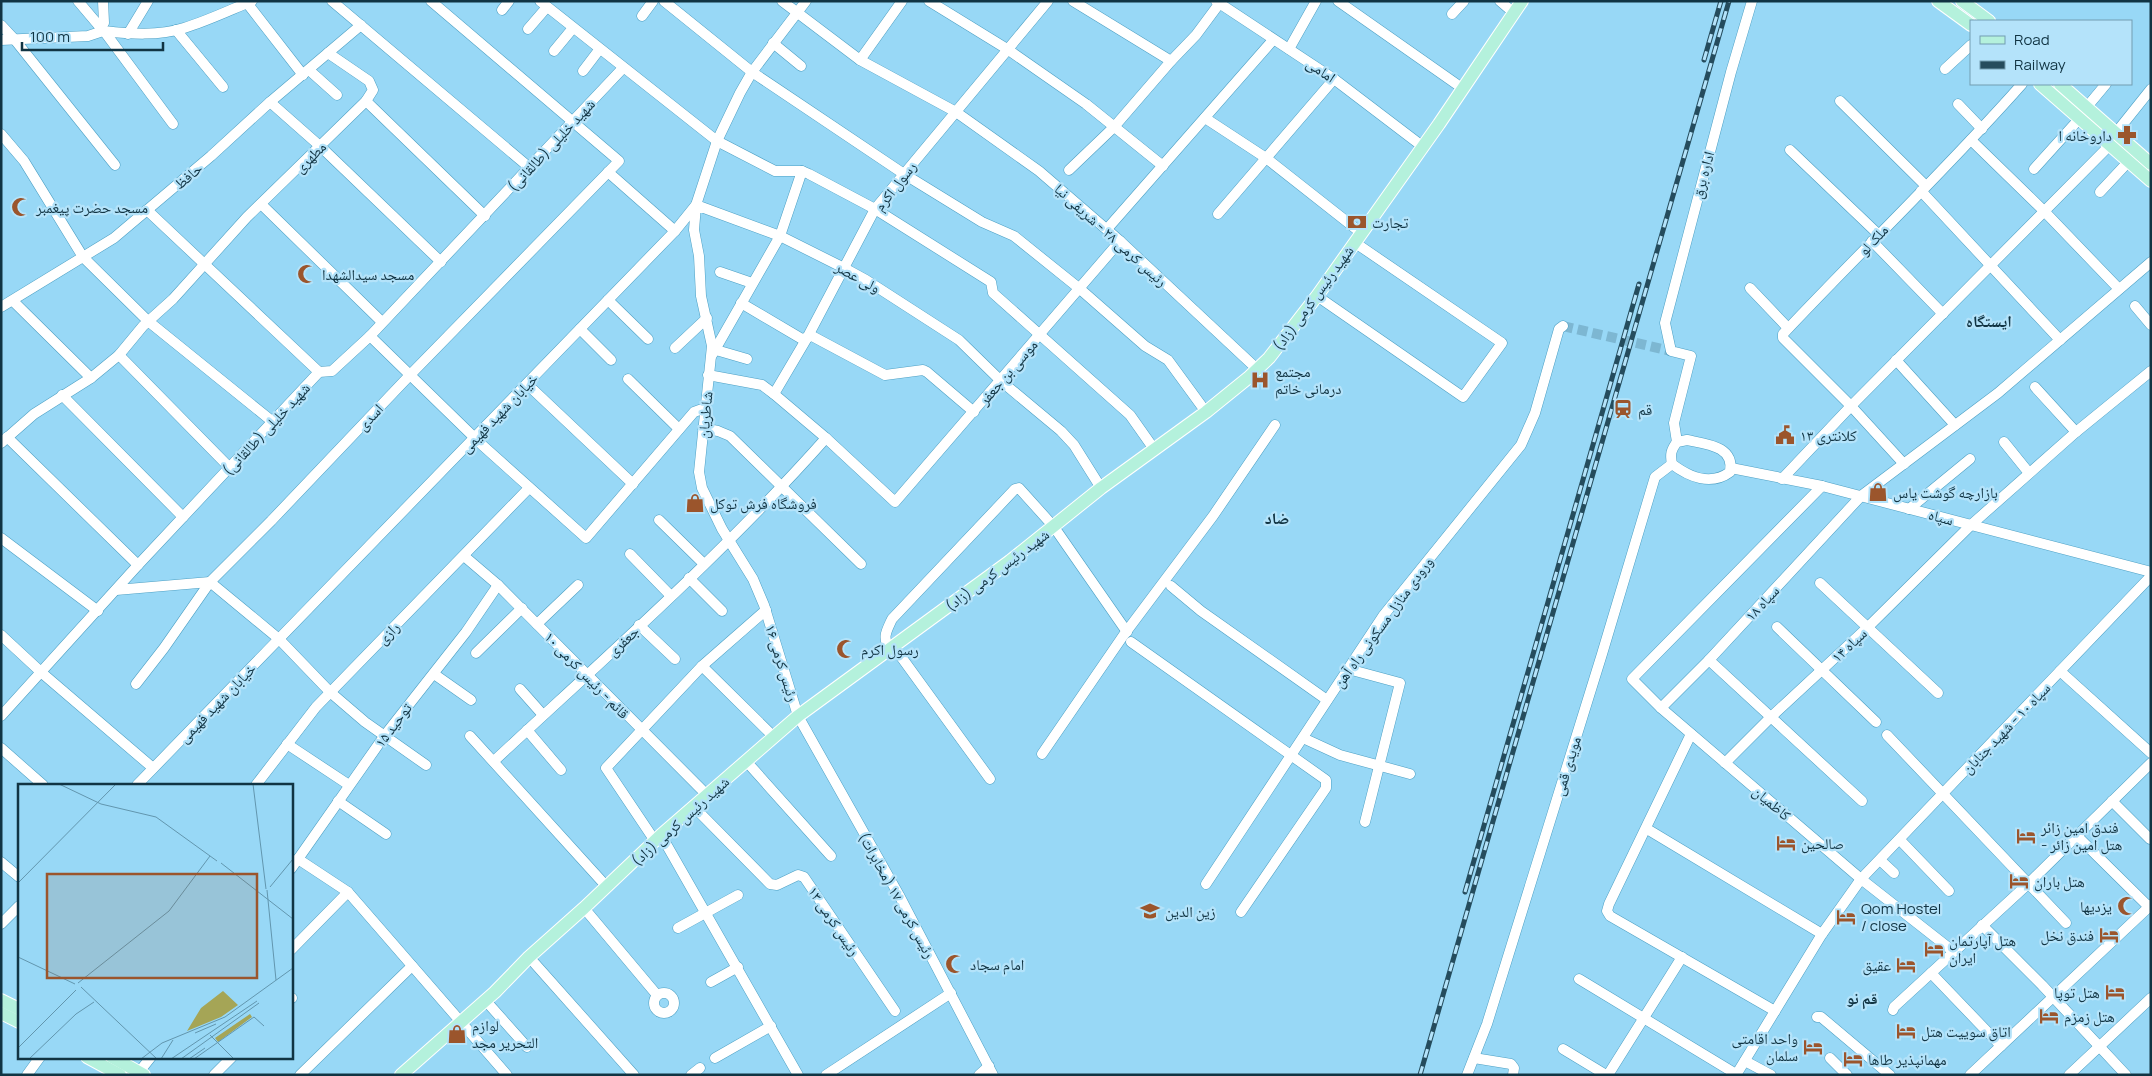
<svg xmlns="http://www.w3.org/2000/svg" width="2152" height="1076" viewBox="0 0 2152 1076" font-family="Manrope,'Noto Naskh Arabic',sans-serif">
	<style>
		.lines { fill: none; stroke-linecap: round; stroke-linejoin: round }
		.minor-tunnel { stroke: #7db7d2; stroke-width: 10; stroke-dasharray: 10 5; stroke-linecap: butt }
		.minor-casing { stroke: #4da0c4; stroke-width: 11 }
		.major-casing { stroke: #fff; stroke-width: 14 }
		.minor { stroke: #fff; stroke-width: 10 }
		.major { stroke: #b4f1dc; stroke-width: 12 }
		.rail-casing { stroke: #254c5d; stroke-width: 5 }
		.rail { stroke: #b4e3fa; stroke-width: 3; stroke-dasharray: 9; stroke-linecap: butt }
		.labels { text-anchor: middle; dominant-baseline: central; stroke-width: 4.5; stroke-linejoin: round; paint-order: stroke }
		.street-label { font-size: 15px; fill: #113443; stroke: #b4e3fa }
		.poi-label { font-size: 15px; fill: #113443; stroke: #b4e3fa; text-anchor: start }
		.neighbourhood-label { font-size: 16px; font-weight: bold; fill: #113443; stroke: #b4e3fa }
		.inset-road { fill: none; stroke: #6296ae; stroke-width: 1 }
		.view { fill: #9b552c; fill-opacity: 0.15; stroke: #9b552c; stroke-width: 2.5 }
		.inset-edge { fill: none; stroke: #113443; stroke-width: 2.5 }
	</style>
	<rect width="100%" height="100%" fill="#98d8f6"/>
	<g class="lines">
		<path class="minor-tunnel" d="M1563,326L1671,351"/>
		<g class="minor-casing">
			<g id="minor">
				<path d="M78,1L100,27"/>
				<path d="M103,1L104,23"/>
				<path d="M332,1L530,168"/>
				<path d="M540,1L717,141L775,171H802L809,174L875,209L991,282L993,293L1130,415L1154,449"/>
				<path d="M664,1L752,72L904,174L982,222L1014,236L1080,289L1145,346L1168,360L1206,412"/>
				<path d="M782,1L860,60L956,112L1039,171L1120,241L1257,369"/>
				<path d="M929,1L1007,49L1086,104L1163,166"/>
				<path d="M1073,1L1171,61"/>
				<path d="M1216,1L1334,79L1422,146"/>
				<path d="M1338,1L1462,88"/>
				<path d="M1500,1L1514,13"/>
				<path d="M247,3L303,75"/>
				<path d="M502,10L509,1"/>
				<path d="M1452,14L1464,1"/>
				<path d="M642,16L653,1"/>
				<path d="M1,25L15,40L115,165"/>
				<path d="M528,29L547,7"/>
				<path d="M176,30L223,87"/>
				<path d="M104,31C130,34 159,36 184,28C207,21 230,10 252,1"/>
				<path d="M104,31L173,124"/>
				<path d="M128,34L148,1"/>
				<path d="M1,40L88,36L103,31"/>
				<path d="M773,43L801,66"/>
				<path d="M1289,49L1316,1"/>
				<path d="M554,51L573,28"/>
				<path d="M860,60L902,1"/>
				<path d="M1945,69L1971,45"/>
				<path d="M309,70L337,95"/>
				<path d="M583,71L599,50"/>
				<path d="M366,101L485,216"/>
				<path d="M1840,101L1925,185"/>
				<path d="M270,102L321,147L441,262"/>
				<path d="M1958,104L1982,129"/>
				<path d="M2086,108L2106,84"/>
				<path d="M1205,118L1266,158L1360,232"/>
				<path d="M1,134L24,161L83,257L148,321L273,422"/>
				<path d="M2115,134L2151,89"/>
				<path d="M1971,140L2044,211L2119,289"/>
				<path d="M1790,150L1878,234"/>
				<path d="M2034,169L2080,118"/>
				<path d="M1069,170L1114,127L1171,61L1196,35L1219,4"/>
				<path d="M608,172L675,231"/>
				<path d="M1921,191L2060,340"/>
				<path d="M2100,192L2129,161"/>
				<path d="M261,204L382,322"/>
				<path d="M147,210L319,372"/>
				<path d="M1218,214L1334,79"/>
				<path d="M1107,229L1273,40"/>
				<path d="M1872,241L1943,314"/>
				<path d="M720,272L752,283"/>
				<path d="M1750,288L1788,328"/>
				<path d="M1317,296L1463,397L1502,343L1354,242"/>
				<path d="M608,300L648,339"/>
				<path d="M13,301L91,378"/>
				<path d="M741,303L802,339L812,336L885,375L923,370L927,372L974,412"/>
				<path d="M2135,306L2151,325"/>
				<path d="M1,307L114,238L211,156L270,102L361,25"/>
				<path d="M580,329L611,360"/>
				<path d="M370,336L481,444L586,538L694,412L705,408"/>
				<path d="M675,348L707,318"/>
				<path d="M716,350L747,359"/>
				<path d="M119,355L230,468"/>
				<path d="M712,355L780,236L802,171"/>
				<path d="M1896,360L1955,425"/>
				<path d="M708,375L762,385L774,394L826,438L895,502L1120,241"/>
				<path d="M628,379L679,429"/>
				<path d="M527,384L633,484"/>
				<path d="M2035,387L2076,432"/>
				<path d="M774,394L807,338L875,209L1048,1"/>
				<path d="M62,395L183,517"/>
				<path d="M703,428L718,431L730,436L861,564"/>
				<path d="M7,437L138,565"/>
				<path d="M1687,440C1706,444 1735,446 1730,472C1711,486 1689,477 1672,464C1670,454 1671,450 1677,442Z"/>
				<path d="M1677,442L1674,423L1691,356L1671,351L1665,323L1731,72L1752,1"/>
				<path d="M2004,442L2029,473"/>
				<path d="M1,443L34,414L91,378L119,355L143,326L173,299L247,217L366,101L373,90L369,81L328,53"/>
				<path d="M1904,464L1851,406L1783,338V334C1862,250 1946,170 2022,84"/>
				<path d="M1731,468L1822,486L2151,572"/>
				<path d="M1782,479L1851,406L2111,144"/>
				<path d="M1822,486L1632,679L1661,708L1861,879L1954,952"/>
				<path d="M1909,509L1970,459"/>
				<path d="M659,520L704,564"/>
				<path d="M1,538L98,611"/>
				<path d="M630,554L671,596"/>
				<path d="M464,556L498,585L708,796"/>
				<path d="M689,578L722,611"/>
				<path d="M1820,583L1938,693"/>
				<path d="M1171,586L1201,611L1327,700"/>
				<path d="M116,590L210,582L279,639L330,692L365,722L426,765"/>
				<path d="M537,624L578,585"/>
				<path d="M639,625L675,659"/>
				<path d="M1777,627L1876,722"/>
				<path d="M1,635L42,673L153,768"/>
				<path d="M1131,642L1326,780V788L1241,912"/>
				<path d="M894,647L990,779"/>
				<path d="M890,650C882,637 886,632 892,619L1015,489L1019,488L1054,527L1127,632"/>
				<path d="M476,653L522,608"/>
				<path d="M1709,660L1862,801"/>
				<path d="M702,666L773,736"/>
				<path d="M1348,669L1400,683L1365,822"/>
				<path d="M2060,671L2151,753"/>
				<path d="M434,674L471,700"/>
				<path d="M136,684L164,648L210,582L271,521L410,375L619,161L431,1"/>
				<path d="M520,689L543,715"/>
				<path d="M1661,708L1709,660L1861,496L1998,393L2151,262"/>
				<path d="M1,716L138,565L319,372L332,371L370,336L623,68"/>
				<path d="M527,730L561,770"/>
				<path d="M1691,734L1609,904L1607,911L1610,916L1775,1011"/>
				<path d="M1887,735L2066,923"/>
				<path d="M470,736L607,887"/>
				<path d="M1303,738L1340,755L1410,774"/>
				<path d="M287,744L349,785"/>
				<path d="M1,748L43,785"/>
				<path d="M1042,754L1123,636L1213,516L1275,425"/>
				<path d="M494,761C607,656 724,553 826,438"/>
				<path d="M746,761L831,856"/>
				<path d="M1725,763L1771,717L1867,628L1971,525L2076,432L2151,371"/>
				<path d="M137,785L675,231L696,205L717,141L740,93L752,72L806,1"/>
				<path d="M256,785L316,707L529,488"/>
				<path d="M338,801L386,834"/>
				<path d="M2112,801L2150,839"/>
				<path d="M694,807L770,884L777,885L798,875L804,877L895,1011"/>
				<path d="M1647,829L1822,934"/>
				<path d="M661,835L798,1075"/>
				<path d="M2077,836L2149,907"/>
				<path d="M1900,840L1949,891"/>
				<path d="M655,841L606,768L702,666L766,610"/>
				<path d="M298,859L348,892L507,1075"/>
				<path d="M1880,860L1894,873"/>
				<path d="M1,862L19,877"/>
				<path d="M291,869L385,735L466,632L498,585"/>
				<path d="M1206,884L1383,616L1521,445L1535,413L1559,329L1563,326"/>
				<path d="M584,908L657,995"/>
				<path d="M1,924L19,906"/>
				<path d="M1982,925L2042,985L2126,1075"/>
				<path d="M678,928L738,895"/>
				<path d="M291,950L348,892"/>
				<path d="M529,957L634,1075"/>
				<path d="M1931,973L2001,1046"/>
				<path d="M1579,979L1736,1074"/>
				<path d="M711,982L738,967"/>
				<circle cx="664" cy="1003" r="10"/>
				<path d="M291,998H292"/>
				<path d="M486,1001L527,1047"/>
				<path d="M1893,1010L1894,1007L2029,883L2151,763"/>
				<path d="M1817,1017H1821L1890,1075"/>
				<path d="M1563,1049L1606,1075"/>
				<path d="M715,1058L771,1026"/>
				<path d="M1474,1058L1511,1064L1514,1068L1513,1075"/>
				<path d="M1830,1058L1847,1075"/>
				<path d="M1745,1061L1771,1075"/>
				<path d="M139,1072L151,1057"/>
				<path d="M27,1075L40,1057"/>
				<path d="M214,1075L232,1057"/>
				<path d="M300,1075L412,966"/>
				<path d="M691,1075L700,1068"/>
				<path d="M826,1075L951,993"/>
				<path d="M979,1075L989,1066"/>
				<path d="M993,1075L900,897L798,716L764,605L753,579L722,529L702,488L699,472L712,346L701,296L699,256L694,230L696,205L780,236L844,268L866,280L959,340L1001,381L1061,431L1074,445L1101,488"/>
				<path d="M1467,1075L1487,1024L1602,654L1655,477L1672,464"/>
				<path d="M1608,1075L1682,957"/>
				<path d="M1736,1075L1822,934L1861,879L2151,576"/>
				<path d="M1970,1075L2151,905"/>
				<path d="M2069,1075L2151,998"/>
			</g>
		</g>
		<g class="major-casing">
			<g id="major">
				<path d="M1938,1L1971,25"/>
				<path d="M1962,1L1989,21"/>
				<path d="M2040,84L2151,181"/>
				<path d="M2060,84L2151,164"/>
				<path d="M1,1000L19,1009"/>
				<path d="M1,1013L19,1022"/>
				<path d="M87,1057L120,1075"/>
				<path d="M112,1057L144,1075"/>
				<path d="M401,1075L495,992L529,957L584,908L661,835L798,716L1010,561L1101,488L1206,412L1248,378L1269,358L1317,296L1439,124L1522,1"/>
			</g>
		</g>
		<use href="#minor" class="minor"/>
		<use href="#major" class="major"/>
		<g class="rail-casing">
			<g id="rail">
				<path d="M1704,60L1721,1"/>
				<path d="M1465,892L1639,284"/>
				<path d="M1420,1075L1729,1"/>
			</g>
		</g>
		<use href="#rail" class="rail"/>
	</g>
	<defs>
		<g id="pharmacy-bare" transform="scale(1.5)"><path d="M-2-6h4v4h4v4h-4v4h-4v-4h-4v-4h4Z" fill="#9b552c" stroke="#b4e3fa" stroke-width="2.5" paint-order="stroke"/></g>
		<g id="mosque-bare" transform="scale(1.5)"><path d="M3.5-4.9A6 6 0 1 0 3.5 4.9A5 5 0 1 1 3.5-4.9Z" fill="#9b552c" stroke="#b4e3fa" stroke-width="2.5" paint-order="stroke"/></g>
		<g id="bank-bare" transform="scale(1.5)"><path d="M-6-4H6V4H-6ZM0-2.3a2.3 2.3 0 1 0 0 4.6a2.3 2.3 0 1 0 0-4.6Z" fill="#9b552c" stroke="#b4e3fa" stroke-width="2.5" paint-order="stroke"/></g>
		<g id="hospital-bare" transform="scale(1.5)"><path d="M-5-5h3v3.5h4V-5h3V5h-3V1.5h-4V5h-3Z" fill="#9b552c" stroke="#b4e3fa" stroke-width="2.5" paint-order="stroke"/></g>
		<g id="station-bare" transform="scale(1.5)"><path d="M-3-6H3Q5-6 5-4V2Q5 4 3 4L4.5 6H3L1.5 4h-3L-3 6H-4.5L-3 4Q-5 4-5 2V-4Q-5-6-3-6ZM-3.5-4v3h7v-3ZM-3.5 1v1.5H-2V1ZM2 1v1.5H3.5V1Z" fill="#9b552c" stroke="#b4e3fa" stroke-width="2.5" paint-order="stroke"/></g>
		<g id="civic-bare" transform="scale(1.5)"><path d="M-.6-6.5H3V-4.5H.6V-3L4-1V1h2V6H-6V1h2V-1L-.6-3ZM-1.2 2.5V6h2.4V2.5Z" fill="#9b552c" stroke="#b4e3fa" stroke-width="2.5" paint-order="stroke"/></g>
		<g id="shop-bare" transform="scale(1.5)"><path d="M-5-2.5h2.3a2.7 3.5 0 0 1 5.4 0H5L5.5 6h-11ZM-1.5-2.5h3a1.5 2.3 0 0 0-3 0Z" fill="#9b552c" stroke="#b4e3fa" stroke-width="2.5" paint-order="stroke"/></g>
		<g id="hotel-bare" transform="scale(1.5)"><path d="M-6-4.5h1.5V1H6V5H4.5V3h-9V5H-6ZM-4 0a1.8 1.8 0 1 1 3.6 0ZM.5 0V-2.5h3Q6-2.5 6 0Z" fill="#9b552c" stroke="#b4e3fa" stroke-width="2.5" paint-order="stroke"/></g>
		<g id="school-bare" transform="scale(1.5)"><path d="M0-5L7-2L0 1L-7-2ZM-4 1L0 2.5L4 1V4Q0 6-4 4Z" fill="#9b552c" stroke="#b4e3fa" stroke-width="2.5" paint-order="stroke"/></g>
	</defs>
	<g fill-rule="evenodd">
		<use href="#pharmacy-bare" x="2127" y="135"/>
		<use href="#mosque-bare" x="21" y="207"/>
		<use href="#bank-bare" x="1357" y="222"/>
		<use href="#mosque-bare" x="307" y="274"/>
		<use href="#hospital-bare" x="1260" y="380"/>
		<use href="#station-bare" x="1623" y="409"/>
		<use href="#civic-bare" x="1785" y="435"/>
		<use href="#shop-bare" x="1878" y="492"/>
		<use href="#shop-bare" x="695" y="503"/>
		<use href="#mosque-bare" x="846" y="649"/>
		<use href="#hotel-bare" x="2026" y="836"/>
		<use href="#hotel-bare" x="1786" y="843"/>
		<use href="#hotel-bare" x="2019" y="881"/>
		<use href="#mosque-bare" x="2127" y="906"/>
		<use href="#school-bare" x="1150" y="911"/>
		<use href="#hotel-bare" x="1846" y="917"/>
		<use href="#hotel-bare" x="2109" y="935"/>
		<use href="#hotel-bare" x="1934" y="949"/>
		<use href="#mosque-bare" x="955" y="964"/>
		<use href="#hotel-bare" x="1906" y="965"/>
		<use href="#hotel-bare" x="2115" y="992"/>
		<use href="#hotel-bare" x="2049" y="1016"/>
		<use href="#hotel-bare" x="1906" y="1031"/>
		<use href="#shop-bare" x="457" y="1034"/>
		<use href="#hotel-bare" x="1813" y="1047"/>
		<use href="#hotel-bare" x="1853" y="1059"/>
	</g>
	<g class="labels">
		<g class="street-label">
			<text transform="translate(1321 70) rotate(34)">امامی</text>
			<text transform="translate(551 145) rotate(-47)">شهید خلیلی (طالقانی)</text>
			<text transform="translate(310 157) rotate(-44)">مطهری</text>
			<text transform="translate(1703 175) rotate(-75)">اداره برق</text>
			<text transform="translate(188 176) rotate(-40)">حافظ</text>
			<text transform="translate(895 186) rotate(-52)">رسول اکرم</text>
			<text transform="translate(1111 235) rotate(42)">رئیس کرمی ۲۸ - شریفی نیا</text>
			<text transform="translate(1873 240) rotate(-47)">ملک لو</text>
			<text transform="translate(858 277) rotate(29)">ولی عصر</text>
			<text transform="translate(1313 298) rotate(-54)">شهید رئیس کرمی (زاد)</text>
			<text transform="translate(1008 372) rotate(-49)">موسی بن جعفر</text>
			<text transform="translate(499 413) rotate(-46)">خیابان شهید فهیمی</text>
			<text transform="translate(705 415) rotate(-85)">شاطریان</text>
			<text transform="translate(370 417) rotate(-47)">اسدی</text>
			<text transform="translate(266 429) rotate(-47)">شهید خلیلی (طالقانی)</text>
			<text transform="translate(1941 517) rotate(15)">سپاه</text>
			<text transform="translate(997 570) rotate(-37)">شهید رئیس کرمی (زاد)</text>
			<text transform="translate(1762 603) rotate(-47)">سپاه ۱۸</text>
			<text transform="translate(1383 622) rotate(-54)">ورودی منازل مسکونی راه آهن</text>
			<text transform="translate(388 633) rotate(-46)">رازی</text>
			<text transform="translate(623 641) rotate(-43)">جعفری</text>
			<text transform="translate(1849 645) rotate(-43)">سپاه ۱۴</text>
			<text transform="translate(782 663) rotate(73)">رئیس کرمی ۱۶</text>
			<text transform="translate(587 675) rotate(46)">قائم - رئیس کرمی ۱۰</text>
			<text transform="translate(217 703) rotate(-46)">خیابان شهید فهیمی</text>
			<text transform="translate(393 725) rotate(-53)">توحید ۱۵</text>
			<text transform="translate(2006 728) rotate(-46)">سپاه ۱۰ - شهید جنابان</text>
			<text transform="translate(1567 766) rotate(-73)">مویدی قمی</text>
			<text transform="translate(1772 803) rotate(40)">کاظمیان</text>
			<text transform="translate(680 821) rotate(-42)">شهید رئیس کرمی (زاد)</text>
			<text transform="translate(897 895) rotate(61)">رئیس کرمی ۱۷ (مخابرات)</text>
			<text transform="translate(834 921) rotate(56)">رئیس کرمی ۱۳</text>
		</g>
		<g class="poi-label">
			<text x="2112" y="135" text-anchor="end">داروخانه ا</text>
			<text x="36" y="207">مسجد حضرت پیغمبر</text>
			<text x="1372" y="222">تجارت</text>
			<text x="322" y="274">مسجد سیدالشهدا</text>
			<text x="1275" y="371">مجتمع<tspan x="1275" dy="17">درمانی خاتم</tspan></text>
			<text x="1638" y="409">قم</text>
			<text x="1800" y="435">کلانتری ۱۳</text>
			<text x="1893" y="492">بازارچه گوشت یاس</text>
			<text x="710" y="503">فروشگاه فرش توکل</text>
			<text x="861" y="649">رسول اکرم</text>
			<text x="2041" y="827">فندق امین زائر<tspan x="2041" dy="17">- هتل امین زائر</tspan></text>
			<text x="1801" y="843">صالحین</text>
			<text x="2034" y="881">هتل باران</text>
			<text x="2112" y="906" text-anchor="end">یزدیها</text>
			<text x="1861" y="908">Qom Hostel<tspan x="1861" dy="17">/ close</tspan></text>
			<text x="1165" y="911">زین الدین</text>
			<text x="2094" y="935" text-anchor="end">فندق نخل</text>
			<text x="1949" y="940">هتل آپارتمان<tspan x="1949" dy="17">ایران</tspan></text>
			<text x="970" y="964">امام سجاد</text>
			<text x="1891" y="965" text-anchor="end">عقیق</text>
			<text x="2100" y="992" text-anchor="end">هتل توپا</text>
			<text x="2064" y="1016">هتل زمزم</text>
			<text x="472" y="1025">لوازم<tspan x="472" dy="17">التحریر مجد</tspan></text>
			<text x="1921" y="1031">اتاق سوییت هتل</text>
			<text x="1798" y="1038" text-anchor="end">واحد اقامتی<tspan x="1798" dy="17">سلمان</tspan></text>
			<text x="1868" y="1059">مهمانپذیر طاها</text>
		</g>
		<g class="neighbourhood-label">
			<text x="1989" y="321">ایستگاه</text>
			<text x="1277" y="518">ضاد</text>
			<text x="1862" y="998">قم نو</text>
		</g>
	</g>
	<g transform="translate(18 784)">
		<rect width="275" height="275" fill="#98d8f6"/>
		<path d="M205,207L220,221L203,233L169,247L183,224ZM232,230L234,233L200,258L197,254Z" fill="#a5a556"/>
		<path class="inset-road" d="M41,0L83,20L138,33L199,77M235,0L248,105M203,79L275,135M0,99L98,0M252,103L275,75M249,106L258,196M0,173L57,200M60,199L151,127L192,72M63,203L139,275M177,249L198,240M192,251L216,275M0,264L58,206M11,275L58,230L76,218M123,275L144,259L207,233L275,184M143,275L155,256M153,275L239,217M163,275L241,219M171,275L187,264M176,275L236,233L246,242"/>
		<path class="view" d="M29,90H239V194H29Z"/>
		<rect width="275" height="275" class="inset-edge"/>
	</g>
	<rect width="2152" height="1076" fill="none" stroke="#113443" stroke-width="5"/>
	<rect x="1970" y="20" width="162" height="65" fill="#b4e3fa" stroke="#739db1"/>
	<rect x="1980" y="36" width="25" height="8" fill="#b4f1dc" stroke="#739db1"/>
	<text x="2014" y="45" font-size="15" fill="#113443">Road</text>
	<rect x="1980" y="61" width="25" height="8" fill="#254c5d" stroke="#739db1"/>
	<text x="2014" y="70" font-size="15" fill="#113443">Railway</text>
	<path d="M22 42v8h141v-8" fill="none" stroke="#113443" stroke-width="2.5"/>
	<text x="30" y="42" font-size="15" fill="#113443" stroke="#b4e3fa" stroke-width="4" paint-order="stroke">100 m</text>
</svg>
